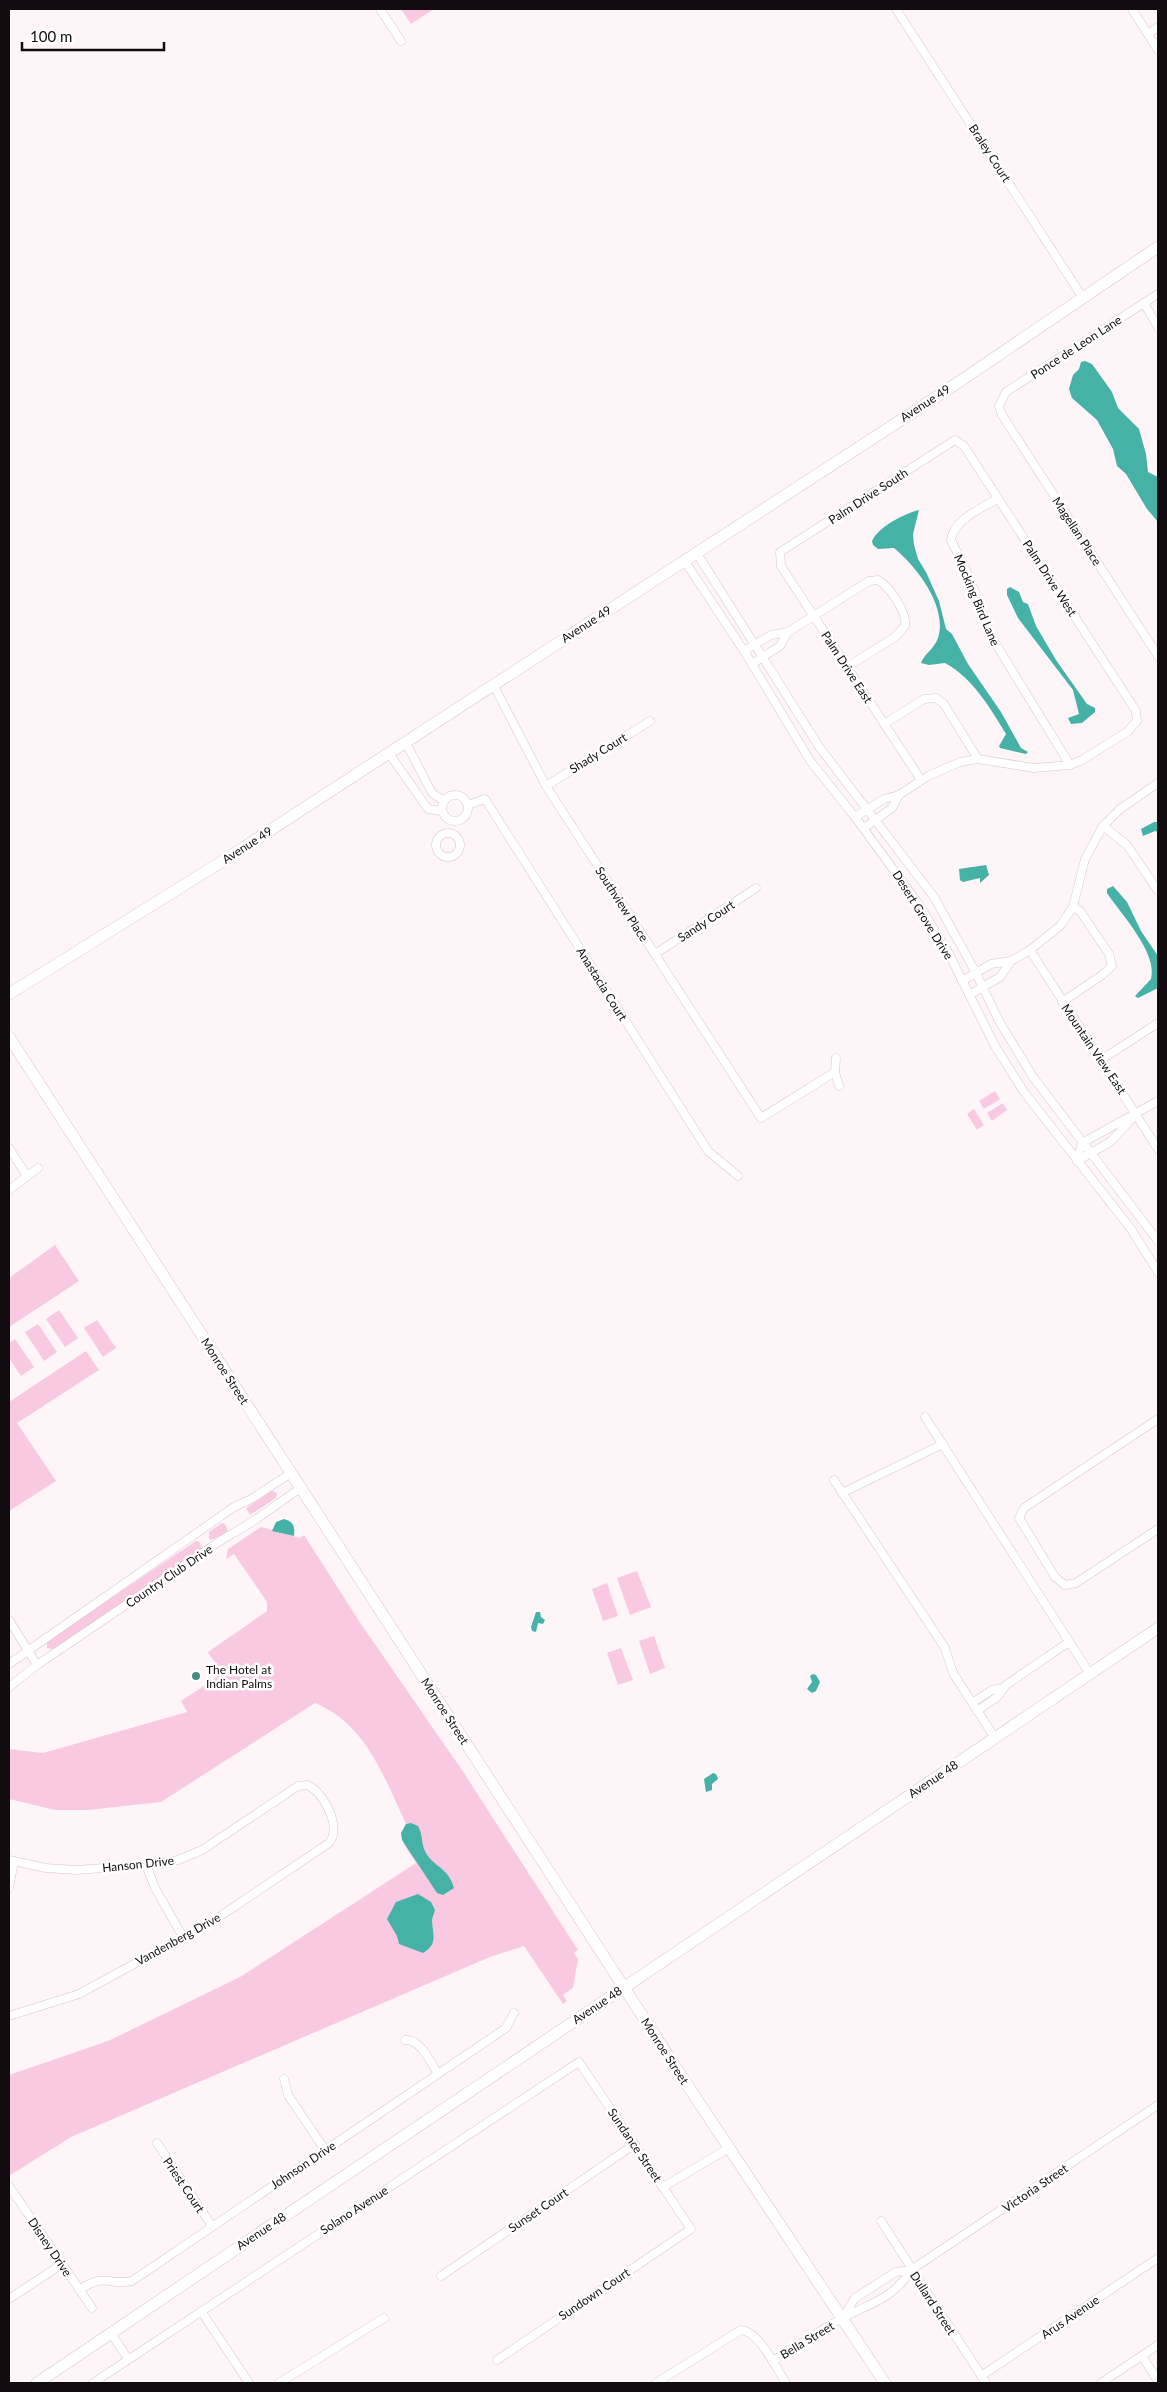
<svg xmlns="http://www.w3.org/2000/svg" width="1167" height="2392" viewBox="0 0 1167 2392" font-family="Lato,sans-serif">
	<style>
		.green { fill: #f9c9e2 }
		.water { fill: #46b1a6 }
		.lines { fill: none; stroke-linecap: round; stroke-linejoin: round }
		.street-casing { stroke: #d9c3ce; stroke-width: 9 }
		.secondary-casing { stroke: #d9c3ce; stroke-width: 12 }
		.street { stroke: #fff; stroke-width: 8 }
		.secondary { stroke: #fff; stroke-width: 11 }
		.poi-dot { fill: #458b84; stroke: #fff; stroke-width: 2 }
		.labels { text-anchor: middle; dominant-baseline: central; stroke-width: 5; stroke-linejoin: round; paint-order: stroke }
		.street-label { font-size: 12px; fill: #120b0f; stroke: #fff }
		.poi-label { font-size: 12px; fill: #120b0f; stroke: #fff; text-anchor: start }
	</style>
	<rect width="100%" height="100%" fill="#fef5f9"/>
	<g class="green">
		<path d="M401,9H434L411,24Z"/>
		<path d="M995,1091L1000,1099L984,1109L979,1101Z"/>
		<path d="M1003,1103L1007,1110L992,1121L987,1113Z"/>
		<path d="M974,1109L984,1125L977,1130L967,1114Z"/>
		<path d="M55,1245L79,1281L9,1327V1278Z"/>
		<path d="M59,1310L78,1338L65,1347L46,1319Z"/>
		<path d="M97,1320L116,1348L103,1357L84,1328Z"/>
		<path d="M38,1324L57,1352L44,1361L25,1332Z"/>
		<path d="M15,1339L34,1367L21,1376L9,1358V1343Z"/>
		<path d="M86,1351L99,1370L17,1423L56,1481L9,1511V1402Z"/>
		<path d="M272,1491L277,1493L276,1498L250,1515L246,1508Z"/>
		<path d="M222,1523L225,1524L228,1532L211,1540L209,1538V1532Z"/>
		<path d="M261,1527L300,1538L304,1535L361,1624L464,1773L578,1950L574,1953L578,1959L573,1988L563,1995L567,2001L563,2004L524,1946L490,1957L71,2137L9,2176V2075L108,2041L240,1977L416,1863C407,1849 397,1840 406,1824C384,1777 366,1724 315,1703L161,1802L88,1810H55L9,1799V1749L43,1753L187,1712L181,1701L222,1674L208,1652L267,1611V1602L234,1554L226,1559L228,1549Z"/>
		<path d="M196,1541H199L202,1549L53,1649L47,1648V1641Z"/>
		<path d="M637,1571L651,1607L630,1615L617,1578Z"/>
		<path d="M607,1583L618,1616L603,1621L592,1589Z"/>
		<path d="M654,1636L665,1668L650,1674L639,1641Z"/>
		<path d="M621,1648L633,1680L618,1685L607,1653Z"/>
	</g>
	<g class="water">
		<path d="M1085,361L1092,364L1112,392L1118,408L1139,429L1146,454L1148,472L1158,477V522L1147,509L1126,474L1117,466L1113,449L1097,420L1072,398L1069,389L1073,375L1079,369L1081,362Z"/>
		<path d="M919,510L913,534L914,545L918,559L926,572L939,601L946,629L952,634L968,664L1001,712L1021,748L1028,752L1026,754L1000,748L999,746L1006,734C990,708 973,678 945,663L929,665L921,663C924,654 935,648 938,638C948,607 917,567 894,548L878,549L873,545L872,541C879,526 904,514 919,510Z"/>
		<path d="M1010,587L1019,592L1023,602L1028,604L1036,626L1056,660L1087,704L1095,708V712L1082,723L1071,724L1068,718L1079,714L1073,690L1018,618L1007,595V589Z"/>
		<path d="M1154,822H1158V832L1155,831L1143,836L1141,829Z"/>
		<path d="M986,865L989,875L980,883V878L963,882L960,880L959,869Z"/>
		<path d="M1113,886L1127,902L1141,931L1158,956V988L1138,998L1135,996L1151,979C1158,953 1121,914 1107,893V889Z"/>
		<path d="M284,1519C294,1522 295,1527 294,1536L272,1531L276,1522Z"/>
		<path d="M536,1612H540L541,1617L545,1620L543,1624L538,1623L536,1632L532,1631L531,1627Z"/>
		<path d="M813,1674L816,1675L820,1682L816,1691L812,1693L807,1689L812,1682L810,1676Z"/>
		<path d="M713,1773L716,1774L718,1779L712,1784V1790L706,1792L704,1779Z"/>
		<path d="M411,1823L418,1826C423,1834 421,1845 426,1853C435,1868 448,1867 454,1888L443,1895L437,1893L402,1840L401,1833L406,1824Z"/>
		<path d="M418,1894L431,1902L435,1910C434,1914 432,1917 432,1921C433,1936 438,1944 423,1953L399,1944L397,1936L387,1919L396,1902Z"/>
	</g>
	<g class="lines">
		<g class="street-casing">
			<g id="street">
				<path d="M380,9L401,41"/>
				<path d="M896,9L1083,298"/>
				<path d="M1132,9L1158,50"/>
				<path d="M1148,34L1158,27"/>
				<path d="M1158,294L1006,392L999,406L1002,415L1158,656"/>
				<path d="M1144,303L1158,327"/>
				<path d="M997,499C981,509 954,519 951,540L969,576L991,636L1070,765"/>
				<path d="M696,552L820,748L934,897L976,973L999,1021L1033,1077L1158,1241"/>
				<path d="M684,560L744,651L811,762L855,817L920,906L948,952L995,1046L1024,1092L1131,1229L1158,1272"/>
				<path d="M744,651L771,635L788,632L869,581L878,580C890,587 907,612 905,626L895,637L847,667"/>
				<path d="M752,664L780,646L788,632"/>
				<path d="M493,684L546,786L761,1118L835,1072"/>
				<path d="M884,724L924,699L936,698L944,704L978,759"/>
				<path d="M405,741L432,793L444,801"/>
				<path d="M388,752L428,809L442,811"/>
				<path d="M546,786L650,721"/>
				<circle cx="455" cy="808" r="13"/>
				<path d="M468,805L485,799L708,1151L738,1176"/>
				<path d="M855,817L884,799L899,795L928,776L960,762L978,759L1034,768L1070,765L1082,760L1127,732L1137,721L1136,711L964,446L955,440L780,552L781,566L921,780"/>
				<path d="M1103,826L1127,845L1158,891"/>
				<path d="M864,828L892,808L899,795"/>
				<circle cx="448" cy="845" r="12"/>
				<path d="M1030,950L1158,1149"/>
				<path d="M655,954L756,888"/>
				<path d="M962,981L991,964L1011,961L1030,950L1060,926L1073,907L1085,859L1103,826L1120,809L1158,783"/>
				<path d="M969,995L1000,977L1011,961"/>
				<path d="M1062,1002L1102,975L1112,966L1109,954L1080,911L1073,907"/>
				<path d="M836,1058L835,1072L839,1086"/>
				<path d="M1101,1060L1158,1023"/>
				<path d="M9,1148L27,1176"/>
				<path d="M1077,1161L1082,1143L1158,1101"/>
				<path d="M1077,1161L1110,1142L1132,1119"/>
				<path d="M9,1190L38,1168"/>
				<path d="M925,1417L1090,1674"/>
				<path d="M1158,1419L1024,1508L1019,1518L1055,1577L1065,1585L1076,1583L1158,1529"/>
				<path d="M834,1480L945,1648L953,1673L995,1738"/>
				<path d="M842,1493L943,1444"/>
				<path d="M9,1620L37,1665"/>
				<path d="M9,1664L234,1507L253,1498L291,1473"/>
				<path d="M9,1687L37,1665L226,1537C253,1524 276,1504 301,1488"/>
				<path d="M972,1703L992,1690L1003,1688"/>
				<path d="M977,1711L997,1697L1006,1685L1069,1642"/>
				<path d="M9,1860L46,1868L76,1870L146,1865L178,1860L202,1850L298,1786L307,1785C324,1792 342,1827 329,1843L213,1921L79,1994L9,2016"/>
				<path d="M146,1865L155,1888L183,1937"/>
				<path d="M9,1888L14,1861"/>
				<path d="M405,2040C421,2039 430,2062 438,2074"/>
				<path d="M284,2079L288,2095L325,2150"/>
				<path d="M157,2143L212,2226"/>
				<path d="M9,2186L92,2308"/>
				<path d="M663,2187L729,2148"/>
				<path d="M881,2221L986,2383"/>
				<path d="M441,2276L635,2144"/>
				<path d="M79,2290C106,2272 107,2286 132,2281L506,2028L514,2013"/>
				<path d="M9,2299L62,2264"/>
				<path d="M201,2311L249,2383"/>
				<path d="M842,2319L855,2298L896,2272L911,2270L1158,2105"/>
				<path d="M111,2333L128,2359"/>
				<path d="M1142,2356L1158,2381"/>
				<path d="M772,2361C795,2348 817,2332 841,2319C868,2304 894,2299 911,2270"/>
				<path d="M981,2376L1158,2258"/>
				<path d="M93,2383L579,2062L691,2229L497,2360"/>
				<path d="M279,2383L384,2318"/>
				<path d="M656,2383L741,2330C759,2331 776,2368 786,2383"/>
				<path d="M1101,2383L1158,2345"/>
			</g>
		</g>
		<g class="secondary-casing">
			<g id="secondary">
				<path d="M9,994L226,859L941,394L1158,247"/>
				<path d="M9,1037L678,2071L885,2383"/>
				<path d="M37,2383L1158,1628"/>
			</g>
		</g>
		<use href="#street" class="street"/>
		<use href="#secondary" class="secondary"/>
	</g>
	<circle class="poi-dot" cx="196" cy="1676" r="5"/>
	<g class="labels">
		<g class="street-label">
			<text transform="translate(990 153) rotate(57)">Braley Court</text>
			<text transform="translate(1076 347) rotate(-33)">Ponce de Leon Lane</text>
			<text transform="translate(925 403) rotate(-33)">Avenue 49</text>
			<text transform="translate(868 496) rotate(-33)">Palm Drive South</text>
			<text transform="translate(1077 531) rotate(57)">Magellan Place</text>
			<text transform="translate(1050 578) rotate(57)">Palm Drive West</text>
			<text transform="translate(977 600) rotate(67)">Mocking Bird Lane</text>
			<text transform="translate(586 624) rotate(-33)">Avenue 49</text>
			<text transform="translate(847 667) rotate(57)">Palm Drive East</text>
			<text transform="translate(598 753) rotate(-32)">Shady Court</text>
			<text transform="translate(247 845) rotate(-33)">Avenue 49</text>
			<text transform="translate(622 904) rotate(57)">Southview Place</text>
			<text transform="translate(923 915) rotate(58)">Desert Grove Drive</text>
			<text transform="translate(706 921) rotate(-33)">Sandy Court</text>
			<text transform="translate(602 984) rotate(58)">Anastacia Court</text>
			<text transform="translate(1094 1049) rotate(56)">Mountain View East</text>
			<text transform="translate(225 1371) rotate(57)">Monroe Street</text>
			<text transform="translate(169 1576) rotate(-34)">Country Club Drive</text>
			<text transform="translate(445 1711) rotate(57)">Monroe Street</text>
			<text transform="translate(933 1779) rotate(-34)">Avenue 48</text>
			<text transform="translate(138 1864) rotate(-6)">Hanson Drive</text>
			<text transform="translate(178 1939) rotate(-29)">Vandenberg Drive</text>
			<text transform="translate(597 2005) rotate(-34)">Avenue 48</text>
			<text transform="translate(665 2051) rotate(57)">Monroe Street</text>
			<text transform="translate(635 2145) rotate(56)">Sundance Street</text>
			<text transform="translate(303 2165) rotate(-34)">Johnson Drive</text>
			<text transform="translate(184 2185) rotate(56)">Priest Court</text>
			<text transform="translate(1035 2188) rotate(-34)">Victoria Street</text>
			<text transform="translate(354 2210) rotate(-33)">Solano Avenue</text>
			<text transform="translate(538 2210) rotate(-34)">Sunset Court</text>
			<text transform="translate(261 2231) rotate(-34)">Avenue 48</text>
			<text transform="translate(50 2247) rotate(56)">Disney Drive</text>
			<text transform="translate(594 2294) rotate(-34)">Sundown Court</text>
			<text transform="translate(933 2303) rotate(57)">Dullard Street</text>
			<text transform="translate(1070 2317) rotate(-34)">Arus Avenue</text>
			<text transform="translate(807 2340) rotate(-31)">Bella Street</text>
		</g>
		<g class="poi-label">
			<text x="206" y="1669">The Hotel at<tspan x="206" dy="14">Indian Palms</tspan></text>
		</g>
	</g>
	<rect width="1167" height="2392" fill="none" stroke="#120b0f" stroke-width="20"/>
	<path d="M22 42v8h142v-8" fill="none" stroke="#120b0f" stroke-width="2.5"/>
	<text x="30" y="42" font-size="15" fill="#120b0f" stroke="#ffffff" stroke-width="4" paint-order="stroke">100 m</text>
</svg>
